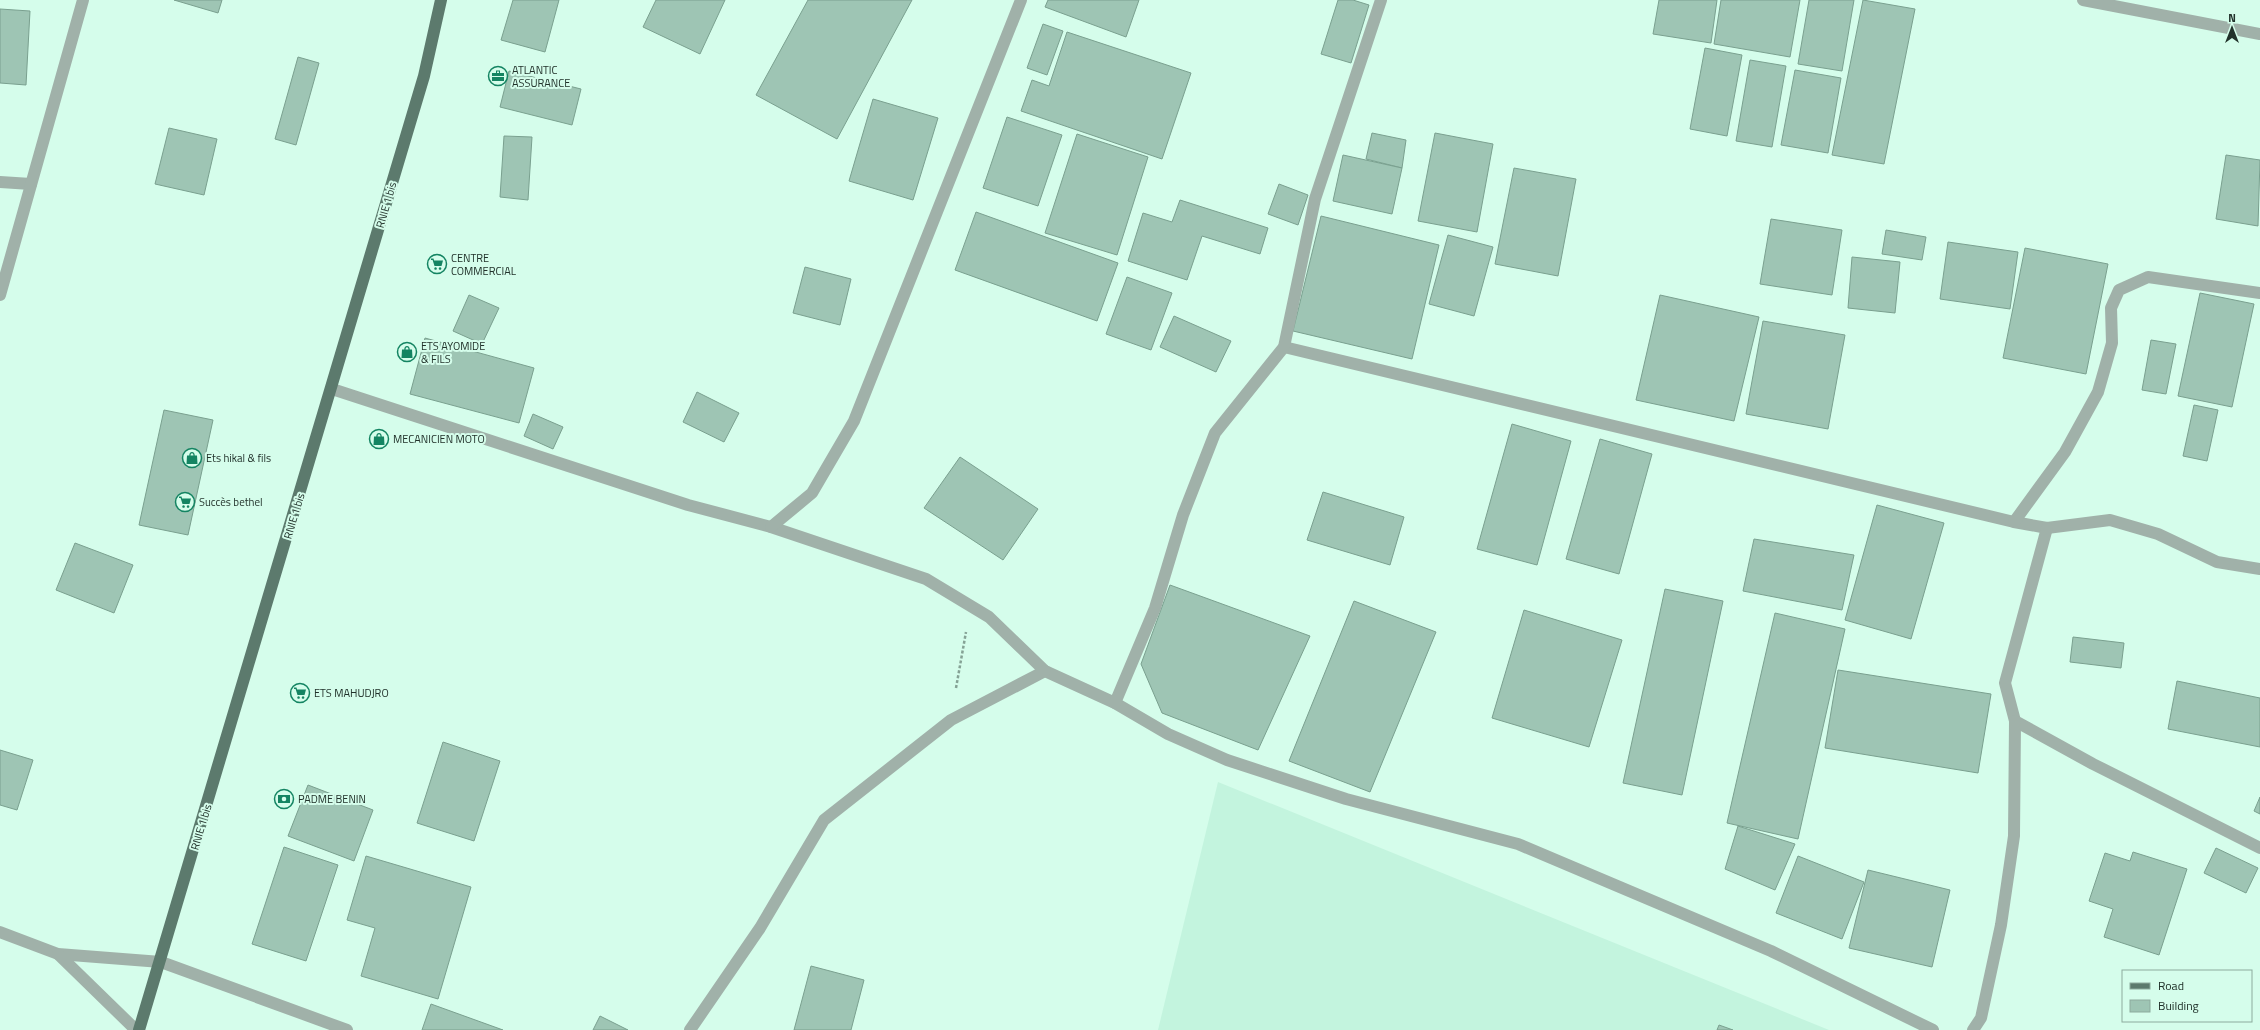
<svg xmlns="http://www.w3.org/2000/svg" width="2260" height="1030" viewBox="0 0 2260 1030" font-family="'Titillium Web',sans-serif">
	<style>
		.built { fill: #c3f4de }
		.building { fill: #9ec5b4; stroke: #7aa08f }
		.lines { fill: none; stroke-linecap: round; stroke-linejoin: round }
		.path { stroke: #85a295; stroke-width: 2.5; stroke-dasharray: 3 2; stroke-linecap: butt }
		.street { stroke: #a0b1a9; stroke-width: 12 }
		.primary { stroke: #5c7a6d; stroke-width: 12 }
		.labels { text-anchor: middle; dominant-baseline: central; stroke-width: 4; stroke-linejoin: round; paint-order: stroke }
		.poi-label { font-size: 11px; fill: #21312a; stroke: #d5fdeb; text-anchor: start }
		.street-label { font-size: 11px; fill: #21312a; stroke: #d5fdeb }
	</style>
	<rect width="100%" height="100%" fill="#d5fdeb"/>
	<path class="built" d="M1218,782L1829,1030H1158Z"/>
	<g class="building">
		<path d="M174,0H222L218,13Z"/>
		<path d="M513,0H559L545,52L501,40Z"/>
		<path d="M656,0H725L700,54L643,27Z"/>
		<path d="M808,0H912L837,139L756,95Z"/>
		<path d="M1048,0H1139L1126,37L1045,7Z"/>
		<path d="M1338,0H1353L1369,5L1351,63L1321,54Z"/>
		<path d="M1659,0H1717L1711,43L1653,34Z"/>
		<path d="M1721,0H1800L1790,57L1714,44Z"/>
		<path d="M1809,0H1854L1842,71L1798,64Z"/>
		<path d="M1863,0L1915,9L1884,164L1832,155Z"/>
		<path d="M0,9L30,11L26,85L0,83Z"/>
		<path d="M1043,24L1063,31L1047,75L1027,68Z"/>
		<path d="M1067,32L1191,73L1162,159L1021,111L1032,80L1049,86Z"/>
		<path d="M1705,48L1742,55L1727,136L1690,129Z"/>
		<path d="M298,57L319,63L296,145L275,139Z"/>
		<path d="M1750,60L1786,66L1772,147L1736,141Z"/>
		<path d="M1795,70L1841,78L1828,153L1781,145Z"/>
		<path d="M509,71L581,89L572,125L500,107Z"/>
		<path d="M873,99L938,118L913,200L849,181Z"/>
		<path d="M1007,117L1062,135L1038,206L983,188Z"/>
		<path d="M169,128L217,139L204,195L155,184Z"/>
		<path d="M1372,133L1406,140L1402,168L1366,159Z"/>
		<path d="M1435,133L1493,144L1477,232L1418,221Z"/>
		<path d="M1077,134L1148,157L1117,255L1045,233Z"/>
		<path d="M504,136L532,137L528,200L500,197Z"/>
		<path d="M1343,155L1402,168L1392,214L1333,201Z"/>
		<path d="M2226,155L2260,160L2258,226L2216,219Z"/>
		<path d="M1514,168L1576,179L1558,276L1495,264Z"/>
		<path d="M1279,184L1308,195L1298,225L1268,214Z"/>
		<path d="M1180,200L1268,228L1260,254L1202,236L1187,280L1128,261L1143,213L1172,222Z"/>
		<path d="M976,212L1118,263L1097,321L955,270Z"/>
		<path d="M1321,216L1439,245L1412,359L1293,331Z"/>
		<path d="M1771,219L1842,230L1832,295L1760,284Z"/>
		<path d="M1886,230L1926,237L1922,260L1882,254Z"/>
		<path d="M1448,235L1493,247L1474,316L1429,304Z"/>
		<path d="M1948,242L2018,252L2010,309L1940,299Z"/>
		<path d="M2025,248L2108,264L2086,374L2003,358Z"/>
		<path d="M1852,257L1900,262L1895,313L1848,308Z"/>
		<path d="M805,267L851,279L840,325L793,313Z"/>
		<path d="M1127,277L1172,293L1151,350L1106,334Z"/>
		<path d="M2200,293L2254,304L2232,407L2178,396Z"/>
		<path d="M469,295L499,308L482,344L453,331Z"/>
		<path d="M1660,295L1759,317L1734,421L1636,400Z"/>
		<path d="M1174,316L1231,341L1216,372L1160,347Z"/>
		<path d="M1763,321L1845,335L1828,429L1746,414Z"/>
		<path d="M425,338L534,368L519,423L410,394Z"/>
		<path d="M2151,340L2176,344L2166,394L2142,390Z"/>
		<path d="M697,392L739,413L724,442L683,422Z"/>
		<path d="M2194,405L2218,410L2207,461L2183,456Z"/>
		<path d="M164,410L213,420L188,535L139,525Z"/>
		<path d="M533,414L563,427L553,449L524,436Z"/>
		<path d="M1512,424L1571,441L1537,565L1477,549Z"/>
		<path d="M1600,439L1652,454L1619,574L1566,559Z"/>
		<path d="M960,457L1038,509L1003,560L924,508Z"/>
		<path d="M1323,492L1404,517L1390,565L1307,540Z"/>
		<path d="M1877,505L1944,523L1911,639L1845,620Z"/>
		<path d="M1754,539L1854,555L1842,610L1743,591Z"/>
		<path d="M75,543L133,565L114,613L56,590Z"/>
		<path d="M1170,585L1310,636L1258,750L1162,713L1141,664Z"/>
		<path d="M1665,589L1723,601L1682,795L1623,783Z"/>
		<path d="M1354,601L1436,632L1370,792L1289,761Z"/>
		<path d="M1524,610L1622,640L1589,747L1492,718Z"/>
		<path d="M1775,613L1845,629L1798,839L1727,823Z"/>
		<path d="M2073,637L2124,643L2121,668L2070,662Z"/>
		<path d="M1838,670L1991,694L1978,773L1825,748Z"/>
		<path d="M2177,681L2260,698V747L2168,729Z"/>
		<path d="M443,742L500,761L474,841L417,823Z"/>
		<path d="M0,750L33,760L17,810L0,805Z"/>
		<path d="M308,785L373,810L354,861L288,836Z"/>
		<path d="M2260,797V814L2254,811Z"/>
		<path d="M1738,826L1795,844L1775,890L1725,869Z"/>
		<path d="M284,847L338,865L306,961L252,944Z"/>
		<path d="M2216,848L2258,868L2246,893L2204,873Z"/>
		<path d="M2133,852L2187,869L2159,955L2104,937L2113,909L2089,901L2105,853L2130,861Z"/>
		<path d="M366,856L471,887L438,999L361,976L375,928L347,920Z"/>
		<path d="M1798,856L1864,882L1842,939L1776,913Z"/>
		<path d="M1868,870L1950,890L1932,967L1849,948Z"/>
		<path d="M811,966L864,980L851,1030H794Z"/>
		<path d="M431,1004L503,1030H422Z"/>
		<path d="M600,1016L628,1030H593Z"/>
		<path d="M1719,1025L1733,1030H1717Z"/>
	</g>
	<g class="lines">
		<path class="path" d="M956,688L966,632"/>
		<g class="street">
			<path d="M2083,0L2260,34"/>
			<path d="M0,182L31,184"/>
			<path d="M0,295L83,0"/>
			<path d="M1284,347L2014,522L2047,528L2110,520L2158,534L2217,562L2260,569"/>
			<path d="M332,389L688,505L771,527L926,579L989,617L1045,671L1115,703L1168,734L1227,760L1346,799L1518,844L1771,951L1933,1030"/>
			<path d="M2014,522L2065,452L2098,392L2112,343L2111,308L2119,290L2148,277L2260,293"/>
			<path d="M771,527L812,493L854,421L1021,0"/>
			<path d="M2047,528L2005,683L2015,721L2093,764L2260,848"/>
			<path d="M1115,703L1155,608L1183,515L1215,433L1284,347L1315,199L1381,0"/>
			<path d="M0,932L58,954L161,962L347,1030"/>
			<path d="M58,954L136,1030"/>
			<path d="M690,1030L760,928L824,820L951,720L1045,671"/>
			<path d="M1973,1030L1981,1018L2001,925L2014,836L2015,721"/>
		</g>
		<path class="primary" d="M139,1030L424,76L441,0"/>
	</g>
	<defs>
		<g id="office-ring" transform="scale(1)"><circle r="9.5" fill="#d5fdeb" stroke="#148462" stroke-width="1.5"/><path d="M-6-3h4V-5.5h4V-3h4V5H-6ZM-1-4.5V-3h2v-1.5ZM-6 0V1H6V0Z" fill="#148462"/></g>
		<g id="supermarket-ring" transform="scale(1)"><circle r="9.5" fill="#d5fdeb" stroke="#148462" stroke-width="1.5"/><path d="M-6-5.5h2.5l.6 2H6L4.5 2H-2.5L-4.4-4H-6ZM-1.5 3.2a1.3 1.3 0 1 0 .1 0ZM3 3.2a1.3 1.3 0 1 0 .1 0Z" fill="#148462"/></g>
		<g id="shop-ring" transform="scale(1)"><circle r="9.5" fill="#d5fdeb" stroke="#148462" stroke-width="1.5"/><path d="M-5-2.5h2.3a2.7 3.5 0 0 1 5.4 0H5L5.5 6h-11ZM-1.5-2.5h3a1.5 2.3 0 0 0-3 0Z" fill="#148462"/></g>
		<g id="bank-ring" transform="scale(1)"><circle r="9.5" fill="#d5fdeb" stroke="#148462" stroke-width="1.5"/><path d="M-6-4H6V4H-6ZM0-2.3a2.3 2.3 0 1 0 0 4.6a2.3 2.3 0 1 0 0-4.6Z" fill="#148462"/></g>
	</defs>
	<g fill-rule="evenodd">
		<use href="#office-ring" x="498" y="76"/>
		<use href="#supermarket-ring" x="437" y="264"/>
		<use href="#shop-ring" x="407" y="352"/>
		<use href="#shop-ring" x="379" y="439"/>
		<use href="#shop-ring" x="192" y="458"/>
		<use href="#supermarket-ring" x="185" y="502"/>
		<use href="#supermarket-ring" x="300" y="693"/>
		<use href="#bank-ring" x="284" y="799"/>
	</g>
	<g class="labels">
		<g class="poi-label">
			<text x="512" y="70">ATLANTIC<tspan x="512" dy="13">ASSURANCE</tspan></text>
			<text x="451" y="258">CENTRE<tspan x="451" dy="13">COMMERCIAL</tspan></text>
			<text x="421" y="346">ETS AYOMIDE<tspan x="421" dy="13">&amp; FILS</tspan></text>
			<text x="393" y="439">MECANICIEN MOTO</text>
			<text x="206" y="458">Ets hikal &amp; fils</text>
			<text x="199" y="502">Succès bethel</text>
			<text x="314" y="693">ETS MAHUDJRO</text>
			<text x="298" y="799">PADME BENIN</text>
		</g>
		<g class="street-label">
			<text transform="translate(386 205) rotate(-74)">RNIE 1 bis</text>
			<text transform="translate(294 516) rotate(-73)">RNIE 1 bis</text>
			<text transform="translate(201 827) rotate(-73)">RNIE 1 bis</text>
		</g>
	</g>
	<rect x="2122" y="970" width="130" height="52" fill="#d5fdeb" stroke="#8dab9e"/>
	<rect x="2130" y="983" width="20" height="6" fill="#5c7a6d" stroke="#8dab9e"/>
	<text x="2158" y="990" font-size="12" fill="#21312a">Road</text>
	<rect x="2130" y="1000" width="20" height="12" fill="#9ec5b4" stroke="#8dab9e"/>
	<text x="2158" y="1010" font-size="12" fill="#21312a">Building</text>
	<g transform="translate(2232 28)" stroke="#d5fdeb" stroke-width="3" paint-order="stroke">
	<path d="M0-3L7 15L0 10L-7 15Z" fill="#21312a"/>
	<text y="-6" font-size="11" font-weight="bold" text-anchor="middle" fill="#21312a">N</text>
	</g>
</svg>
